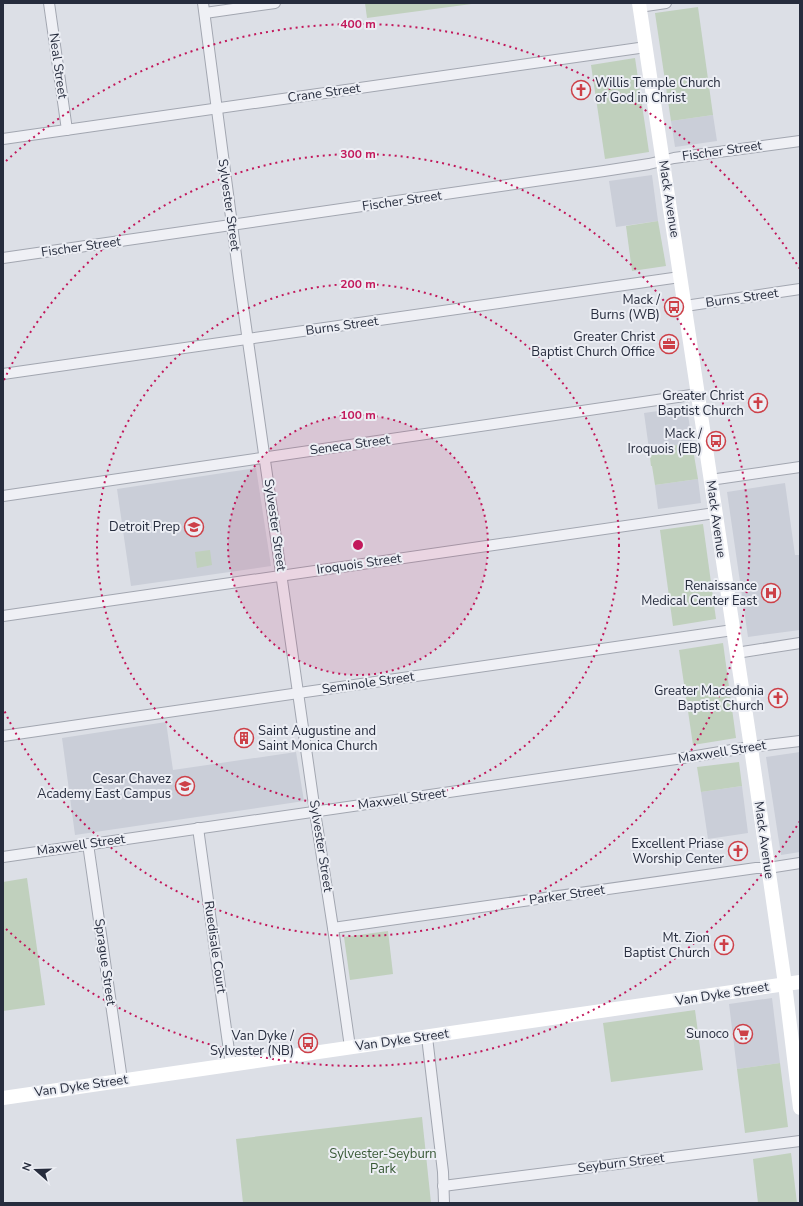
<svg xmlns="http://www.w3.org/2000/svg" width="803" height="1206" viewBox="0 0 803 1206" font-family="'Nunito Sans',sans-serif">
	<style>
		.built { fill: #caced8 }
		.green { fill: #c0d0bd }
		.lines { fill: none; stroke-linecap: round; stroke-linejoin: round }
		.minor-casing { stroke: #a2a6b0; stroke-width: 12 }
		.minor { stroke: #eff0f5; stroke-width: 10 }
		.secondary { stroke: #fff; stroke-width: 14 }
		.ring { fill: none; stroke: #c2185b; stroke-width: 2; stroke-dasharray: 2 4 }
		.labels { text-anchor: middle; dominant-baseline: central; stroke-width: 4; stroke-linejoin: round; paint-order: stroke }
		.street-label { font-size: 13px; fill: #262c3d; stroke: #eceef4 }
		.poi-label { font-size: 13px; fill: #262c3d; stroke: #eceef4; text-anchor: end }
		.park-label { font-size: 13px; fill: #375834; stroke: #eceef4 }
		.centre { fill: #c2185b; stroke: #eceef4; stroke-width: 2 }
		.ring-label { font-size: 12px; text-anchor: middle; font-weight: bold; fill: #c2185b; stroke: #eceef4; stroke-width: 4; stroke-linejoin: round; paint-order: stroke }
	</style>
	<rect width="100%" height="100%" fill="#dcdfe6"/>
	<g class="built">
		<path d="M713,115L717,141L675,147L671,121Z"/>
		<path d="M652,175L658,221L616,227L609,181Z"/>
		<path d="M687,407L692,443L649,449L644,413Z"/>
		<path d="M256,468L271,566L131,586L117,489Z"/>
		<path d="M698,479L701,503L658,509L655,485Z"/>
		<path d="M785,483L795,555H800V630L748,637L727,492Z"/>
		<path d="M166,722L173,770L296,752L304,801L75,835L62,738Z"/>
		<path d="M800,752V852L781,855L766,757Z"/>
		<path d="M742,786L748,833L708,839L701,792Z"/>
		<path d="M772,998L780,1063L737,1069L729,1004Z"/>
	</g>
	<g class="green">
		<path d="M365,3H479L367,18Z"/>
		<path d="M698,7L713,115L671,121L655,13Z"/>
		<path d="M635,58L649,152L605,159L591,65Z"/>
		<path d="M658,221L666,266L632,271L626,226Z"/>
		<path d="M692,443L698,479L655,485L652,466H655H651L649,449Z"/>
		<path d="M703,524L716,619L673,626L660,530Z"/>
		<path d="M210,550L212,565L197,568L195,552Z"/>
		<path d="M723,643L736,738L693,745L679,650Z"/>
		<path d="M739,762L742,786L701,792L697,767Z"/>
		<path d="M27,878L45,1005L3,1011V882Z"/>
		<path d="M388,931L393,974L350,980L344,937Z"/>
		<path d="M695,1010L703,1070L611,1082L603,1023Z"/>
		<path d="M780,1063L788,1127L745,1133L737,1069Z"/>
		<path d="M422,1117L431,1203H243L236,1139Z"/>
		<path d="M791,1153L797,1203H758L753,1159Z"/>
	</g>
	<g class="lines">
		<g class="minor-casing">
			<g id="minor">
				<path d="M49,3L67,130"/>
				<path d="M203,3L239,278L315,812L333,928L350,1047"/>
				<path d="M639,7L666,3"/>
				<path d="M205,13L275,3"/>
				<path d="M3,139L646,47"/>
				<path d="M3,258L604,171L649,164L674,158L800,141"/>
				<path d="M685,306L800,289"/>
				<path d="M3,374L680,277"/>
				<path d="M710,480L800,467"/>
				<path d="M3,496L698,394"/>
				<path d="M3,616L715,513"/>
				<path d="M736,653L800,643"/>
				<path d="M3,736L733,630"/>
				<path d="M198,828L231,1065"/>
				<path d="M88,844L122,1080"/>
				<path d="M3,857L690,757L750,747L800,741"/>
				<path d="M333,928L756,868H768L800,863"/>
				<path d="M427,1037L443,1172L444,1203"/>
				<path d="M443,1186L800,1141"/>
			</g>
		</g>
		<use href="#minor" class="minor"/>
		<g class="secondary">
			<path d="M639,3L750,741L785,984L800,1108"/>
			<path d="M3,1098L800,982"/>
		</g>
	</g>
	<circle cx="358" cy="545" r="130" fill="#c2185b" fill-opacity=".12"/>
	<g class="ring">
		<circle cx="358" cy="545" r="130"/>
		<circle cx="358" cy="545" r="261"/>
		<path d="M4 380A391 391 0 1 1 4 710"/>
		<path d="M800 821A521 521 0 0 1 6 929M6 161A521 521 0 0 1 800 269"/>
	</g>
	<defs>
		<g id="church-ring" transform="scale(1)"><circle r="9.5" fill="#eceef4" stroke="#cd4048" stroke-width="1.5"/><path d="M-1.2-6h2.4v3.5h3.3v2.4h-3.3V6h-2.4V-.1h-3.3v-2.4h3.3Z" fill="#cd4048"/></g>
		<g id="bus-ring" transform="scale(1)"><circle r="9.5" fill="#eceef4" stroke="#cd4048" stroke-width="1.5"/><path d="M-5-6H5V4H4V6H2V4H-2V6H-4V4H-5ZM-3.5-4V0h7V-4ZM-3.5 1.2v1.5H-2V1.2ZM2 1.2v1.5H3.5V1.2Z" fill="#cd4048"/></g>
		<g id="office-ring" transform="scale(1)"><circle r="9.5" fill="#eceef4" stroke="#cd4048" stroke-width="1.5"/><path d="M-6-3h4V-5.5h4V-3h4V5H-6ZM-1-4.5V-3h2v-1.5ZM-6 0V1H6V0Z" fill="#cd4048"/></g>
		<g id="school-ring" transform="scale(1)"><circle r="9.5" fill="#eceef4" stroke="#cd4048" stroke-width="1.5"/><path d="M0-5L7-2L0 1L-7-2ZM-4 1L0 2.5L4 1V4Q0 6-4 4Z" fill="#cd4048"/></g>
		<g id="hospital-ring" transform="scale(1)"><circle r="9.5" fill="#eceef4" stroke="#cd4048" stroke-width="1.5"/><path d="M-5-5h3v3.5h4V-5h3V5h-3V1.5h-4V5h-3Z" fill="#cd4048"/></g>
		<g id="building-ring" transform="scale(1)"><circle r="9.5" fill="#eceef4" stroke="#cd4048" stroke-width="1.5"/><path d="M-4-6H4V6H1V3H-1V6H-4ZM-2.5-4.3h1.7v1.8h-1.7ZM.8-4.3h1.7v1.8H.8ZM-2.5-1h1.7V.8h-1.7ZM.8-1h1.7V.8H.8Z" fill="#cd4048"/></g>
		<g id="supermarket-ring" transform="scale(1)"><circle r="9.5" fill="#eceef4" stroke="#cd4048" stroke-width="1.5"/><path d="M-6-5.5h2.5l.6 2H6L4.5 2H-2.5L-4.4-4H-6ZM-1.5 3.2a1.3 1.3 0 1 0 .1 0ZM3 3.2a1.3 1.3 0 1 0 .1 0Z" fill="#cd4048"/></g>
	</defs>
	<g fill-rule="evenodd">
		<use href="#church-ring" x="581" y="90"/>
		<use href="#bus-ring" x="674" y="307"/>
		<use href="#office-ring" x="669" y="344"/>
		<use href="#church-ring" x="758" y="403"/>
		<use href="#bus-ring" x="716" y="441"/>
		<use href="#school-ring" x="194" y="527"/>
		<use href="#hospital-ring" x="771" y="593"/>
		<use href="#church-ring" x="778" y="698"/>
		<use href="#building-ring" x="244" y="738"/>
		<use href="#school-ring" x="185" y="786"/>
		<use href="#church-ring" x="738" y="851"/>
		<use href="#church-ring" x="724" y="945"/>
		<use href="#supermarket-ring" x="743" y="1034"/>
		<use href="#bus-ring" x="308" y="1043"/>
	</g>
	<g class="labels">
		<g class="street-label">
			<text transform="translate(58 66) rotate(82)">Neal Street</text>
			<text transform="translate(324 93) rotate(-8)">Crane Street</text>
			<text transform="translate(722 151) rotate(-8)">Fischer Street</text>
			<text transform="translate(669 199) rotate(81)">Mack Avenue</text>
			<text transform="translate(402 201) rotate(-8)">Fischer Street</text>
			<text transform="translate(229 205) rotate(82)">Sylvester Street</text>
			<text transform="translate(81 247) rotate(-8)">Fischer Street</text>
			<text transform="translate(742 298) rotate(-8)">Burns Street</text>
			<text transform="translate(342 326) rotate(-8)">Burns Street</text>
			<text transform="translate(350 445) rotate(-8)">Seneca Street</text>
			<text transform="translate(716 519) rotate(82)">Mack Avenue</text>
			<text transform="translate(275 525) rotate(82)">Sylvester Street</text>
			<text transform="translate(359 564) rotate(-8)">Iroquois Street</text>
			<text transform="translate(368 683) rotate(-8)">Seminole Street</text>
			<text transform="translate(722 752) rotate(-9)">Maxwell Street</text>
			<text transform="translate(402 799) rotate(-8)">Maxwell Street</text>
			<text transform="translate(764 840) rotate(82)">Mack Avenue</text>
			<text transform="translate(81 845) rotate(-8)">Maxwell Street</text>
			<text transform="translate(321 846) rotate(81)">Sylvester Street</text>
			<text transform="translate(567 895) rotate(-8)">Parker Street</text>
			<text transform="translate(215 947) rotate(82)">Ruedisale Court</text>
			<text transform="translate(105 962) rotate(82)">Sprague Street</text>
			<text transform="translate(722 994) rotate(-9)">Van Dyke Street</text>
			<text transform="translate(402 1040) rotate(-8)">Van Dyke Street</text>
			<text transform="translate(81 1086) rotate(-8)">Van Dyke Street</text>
			<text transform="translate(621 1163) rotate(-7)">Seyburn Street</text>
		</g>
		<g class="poi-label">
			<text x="595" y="83" text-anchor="start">Willis Temple Church<tspan x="595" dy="15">of God in Christ</tspan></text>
			<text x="660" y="300">Mack /<tspan x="660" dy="15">Burns (WB)</tspan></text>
			<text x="655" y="337">Greater Christ<tspan x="655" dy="15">Baptist Church Office</tspan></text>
			<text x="744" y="396">Greater Christ<tspan x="744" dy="15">Baptist Church</tspan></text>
			<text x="702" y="434">Mack /<tspan x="702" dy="15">Iroquois (EB)</tspan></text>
			<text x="180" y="527">Detroit Prep</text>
			<text x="757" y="586">Renaissance<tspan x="757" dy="15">Medical Center East</tspan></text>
			<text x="764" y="691">Greater Macedonia<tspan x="764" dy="15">Baptist Church</tspan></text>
			<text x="258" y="731" text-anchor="start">Saint Augustine and<tspan x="258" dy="15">Saint Monica Church</tspan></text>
			<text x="171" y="779">Cesar Chavez<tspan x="171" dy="15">Academy East Campus</tspan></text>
			<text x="724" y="844">Excellent Priase<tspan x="724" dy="15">Worship Center</tspan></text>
			<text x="710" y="938">Mt. Zion<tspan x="710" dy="15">Baptist Church</tspan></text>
			<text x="729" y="1034">Sunoco</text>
			<text x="294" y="1036">Van Dyke /<tspan x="294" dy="15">Sylvester (NB)</tspan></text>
		</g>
		<g class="park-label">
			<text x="383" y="1154">Sylvester-Seyburn<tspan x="383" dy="15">Park</tspan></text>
		</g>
	</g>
	<circle cx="358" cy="545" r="6" class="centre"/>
	<g class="ring-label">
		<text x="358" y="28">400 m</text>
		<text x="358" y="158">300 m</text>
		<text x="358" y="288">200 m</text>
		<text x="358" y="419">100 m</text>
	</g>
	<rect width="803" height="1206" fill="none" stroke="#262c3d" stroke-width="8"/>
	<g transform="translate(36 1170) rotate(290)" stroke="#eceef4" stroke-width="3" paint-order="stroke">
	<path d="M0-3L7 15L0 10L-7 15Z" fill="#262c3d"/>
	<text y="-6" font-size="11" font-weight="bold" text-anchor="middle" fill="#262c3d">N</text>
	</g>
</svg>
